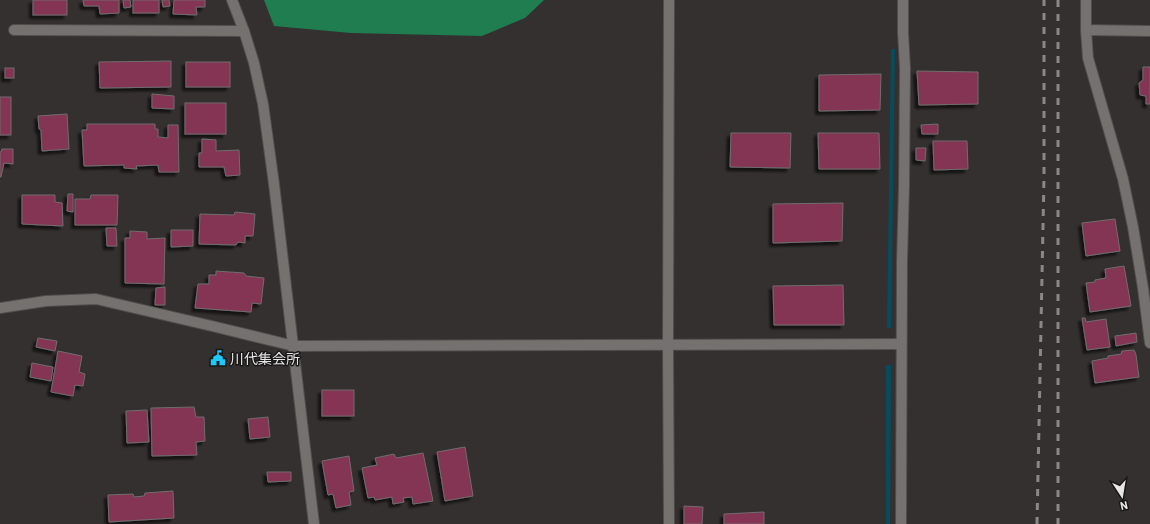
<svg xmlns="http://www.w3.org/2000/svg" width="1150" height="524" viewBox="0 0 1150 524" font-family="Barlow,'Noto Sans JP',sans-serif">
	<style>
		.forest { fill: #1f7d50 }
		.water { fill: #074c5d }
		.building { fill: #833453; stroke: #706d6e; filter: url(#shadow) }
		.lines { fill: none; stroke-linecap: round; stroke-linejoin: round }
		.minor-casing { stroke: #504e4d; stroke-width: 12 }
		.minor { stroke: #74716f; stroke-width: 10 }
		.rail { stroke: #8a8787; stroke-width: 3; stroke-dasharray: 7 7; stroke-linecap: butt }
		.labels { text-anchor: middle; dominant-baseline: central; stroke-width: 3; stroke-linejoin: round; paint-order: stroke }
		.poi-label { font-size: 14px; fill: #e8e6e6; stroke: #191818; text-anchor: start }
	</style>
	<defs>
		<filter id="shadow"><feDropShadow dx="-3.5" dy="3.5" stdDeviation="1" flood-color="#0009"/></filter>
	</defs>
	<rect width="100%" height="100%" fill="#33302f"/>
	<path class="forest" d="M264,0H544L525,18L482,36L351,33L274,26Z"/>
	<g class="water">
		<path d="M891,49H895L891,328H887Z"/>
		<path d="M886,365H891L890,524H886Z"/>
	</g>
	<g class="building">
		<rect x="33" y="0" width="34" height="15"/>
		<path d="M83,0H119V13L100,14L99,6H84Z"/>
		<path d="M123,0H130L131,7L124,8Z"/>
		<rect x="133" y="0" width="26" height="13"/>
		<path d="M162,0H169L170,6L163,7Z"/>
		<path d="M174,0H205V7H196L197,15L173,14Z"/>
		<path d="M171,61V87L100,88L99,62Z"/>
		<rect x="186" y="62" width="44" height="25"/>
		<path d="M1143,67H1150V104H1146V96L1140,95L1139,83L1143,80Z"/>
		<rect x="5" y="68" width="9" height="10"/>
		<path d="M917,71L978,72V104L919,105Z"/>
		<path d="M881,74L880,110L819,111V75Z"/>
		<path d="M152,94L174,96V109L152,108Z"/>
		<rect x="0" y="97" width="11" height="38"/>
		<rect x="185" y="103" width="41" height="31"/>
		<path d="M67,114L69,149L42,151L41,130L39,129L38,116Z"/>
		<path d="M87,124H155V129H158V137L168,138V125H178L179,172H159L158,165L136,166L137,169L124,168V165L84,166L82,130H87Z"/>
		<path d="M938,124V134H922L921,125Z"/>
		<path d="M731,133H791L790,168L730,167Z"/>
		<path d="M818,133H879L880,169H819Z"/>
		<path d="M202,139L216,140V151L239,150L240,175L226,176L224,167H199V153H202Z"/>
		<path d="M933,141H967L968,169L934,170Z"/>
		<path d="M916,148H926L925,161L916,160Z"/>
		<path d="M2,149H13V164L4,163L1,177H0V152H1Z"/>
		<path d="M68,194H73V212L67,211Z"/>
		<path d="M22,195H55V202L62,203L63,226L22,224Z"/>
		<path d="M91,195H118L117,225H75V199H90Z"/>
		<path d="M843,203L842,241L773,243V204Z"/>
		<path d="M235,212L255,214L253,236H245V243L238,242L236,245L199,244L200,214L234,215Z"/>
		<path d="M1115,219L1120,251L1086,256L1082,223Z"/>
		<path d="M106,228H116L117,246H107Z"/>
		<path d="M171,230H193V246L171,247Z"/>
		<path d="M130,231L147,232V239L165,238L164,284L125,283V238H130Z"/>
		<path d="M1124,266L1131,306L1090,312L1086,283L1095,282V280L1106,278L1105,269Z"/>
		<path d="M216,271L244,273L246,276L264,278L261,304L252,303L251,312L195,308L198,284H209V275H216Z"/>
		<path d="M843,285L844,325H774L773,286Z"/>
		<path d="M165,287V305H155L156,288Z"/>
		<path d="M1082,318H1085L1086,322L1106,319L1110,347L1087,350Z"/>
		<path d="M1136,333L1137,342L1116,346L1115,336Z"/>
		<path d="M38,338L57,341L55,351L36,347Z"/>
		<path d="M1134,350L1136,355L1139,377L1095,383L1092,361L1108,358V356L1121,354L1122,351Z"/>
		<path d="M58,351L82,356L79,372L85,374L83,386L75,385L73,396L51,392Z"/>
		<path d="M32,363L53,367L51,381L30,377Z"/>
		<rect x="322" y="390" width="32" height="26"/>
		<path d="M194,407L196,417H204L205,441L196,442L197,455L152,456L151,408Z"/>
		<path d="M147,410L149,442L127,443L126,411Z"/>
		<path d="M268,417L270,437L250,439L248,419Z"/>
		<path d="M465,447L473,496L445,501L437,452Z"/>
		<path d="M423,453L433,501L413,504L412,497L403,498L404,502L393,504L392,497L375,500L374,497L368,498L362,468L377,465L375,458L394,454L396,458Z"/>
		<path d="M349,456L354,491L349,492L351,505L336,508L333,494L328,495L322,461Z"/>
		<path d="M267,472H291V481L268,482Z"/>
		<path d="M173,491L174,518L109,522L108,495L133,494L134,497L144,496L145,493Z"/>
		<path d="M684,506L703,507L702,524H684Z"/>
		<path d="M764,512V524H724V514Z"/>
	</g>
	<g class="lines">
		<g class="minor-casing">
			<g id="minor">
				<path d="M232,0L244,31L254,63L263,104L274,184L314,524"/>
				<path d="M1086,0V30L1088,58L1123,179L1133,227L1143,288L1150,343"/>
				<path d="M14,30L244,31"/>
				<path d="M1086,30L1150,31"/>
				<path d="M0,308L46,301L96,299L216,327L294,346L901,344"/>
				<path d="M669,524L668,346L669,0"/>
				<path d="M901,524L902,262L904,186L905,68L903,32V0"/>
			</g>
		</g>
		<use href="#minor" class="minor"/>
		<g class="rail">
			<path d="M1058,0V524"/>
			<path d="M1037,524L1044,177V0"/>
		</g>
	</g>
	<defs>
		<g id="civic-bare" transform="scale(1.2)"><path d="M-.6-6.5H3V-4.5H.6V-3L4-1V1h2V6H-6V1h2V-1L-.6-3ZM-1.2 2.5V6h2.4V2.5Z" fill="#1dc9fc" stroke="#191818" stroke-width="2.5" paint-order="stroke"/></g>
	</defs>
	<g fill-rule="evenodd">
		<use href="#civic-bare" x="218" y="358"/>
	</g>
	<g class="labels">
		<g class="poi-label">
			<text x="230" y="358">川代集会所</text>
		</g>
	</g>
	<g transform="translate(1122 496) rotate(168)" stroke="#191818" stroke-width="3" paint-order="stroke">
	<path d="M0-3L7 15L0 10L-7 15Z" fill="#e8e6e6"/>
	<text y="-6" font-size="11" font-weight="bold" text-anchor="middle" fill="#e8e6e6">N</text>
	</g>
</svg>
